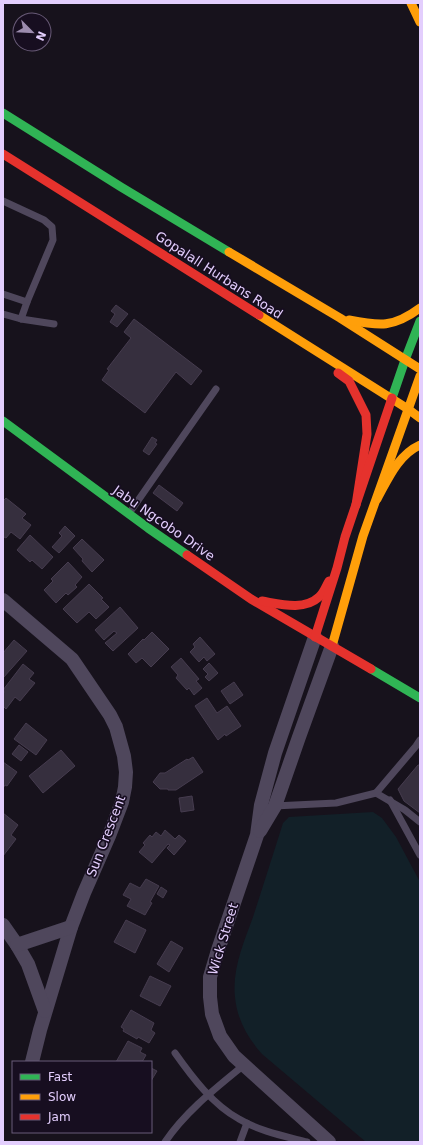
<svg xmlns="http://www.w3.org/2000/svg" width="423" height="1145" viewBox="0 0 423 1145" font-family="'DejaVu Sans',sans-serif">
	<style>
		.green { fill: #122028 }
		.building { fill: #362f3e; stroke: #463c4f }
		.lines { fill: none; stroke-linecap: round; stroke-linejoin: round }
		.lane { stroke: #4f475c; stroke-width: 7 }
		.street { stroke: #4f475c; stroke-width: 14 }
		.fast { stroke: #30b455; stroke-width: 9 }
		.slow { stroke: #ff9f0a; stroke-width: 9 }
		.jam { stroke: #e5322d; stroke-width: 9 }
		.labels { text-anchor: middle; dominant-baseline: central; stroke-width: 3.5; stroke-linejoin: round; paint-order: stroke }
		.street-label { font-size: 13px; fill: #e3cefd; stroke: #170e20 }
	</style>
	<rect width="100%" height="100%" fill="#17121c"/>
	<path class="green" d="M373,812L382,818L396,837L420,882V1142H366L262,1054C247,1037 237,1019 235,997C232,969 244,942 253,917C263,886 273,855 283,823L289,817Z"/>
	<g class="building">
		<path d="M116,305L128,314L117,327L110,322L115,314L111,311Z"/>
		<path d="M134,319L202,371L191,385L176,372L145,413L102,380L109,370L107,369L131,338L124,332Z"/>
		<path d="M152,437L157,440L155,443L157,444L149,455L143,451Z"/>
		<path d="M159,485L183,503L177,511L153,493Z"/>
		<path d="M6,498L26,514L22,518L31,525L20,539L11,532L6,538L4,537L3,538V501Z"/>
		<path d="M65,526L75,536L59,553L52,547L62,536L59,533Z"/>
		<path d="M30,535L53,557L42,569L32,560L30,562L17,550Z"/>
		<path d="M82,539L104,560L92,572L82,561L83,559L73,548Z"/>
		<path d="M68,562L82,577L75,585L77,587L68,595L66,593L56,603L44,590L53,581L51,579Z"/>
		<path d="M89,584L103,598L101,599L109,607L96,619L89,612L77,623L63,609Z"/>
		<path d="M120,607L138,628L113,651L105,643L117,633L114,631L104,640L95,630Z"/>
		<path d="M152,632L169,649L151,667L142,658L136,663L128,654L143,639L144,640Z"/>
		<path d="M200,637L215,654L207,661L204,657L199,662L190,652L195,647L193,644Z"/>
		<path d="M14,640L27,651L3,678V653Z"/>
		<path d="M181,658L199,679L196,681L202,688L194,695L189,688L187,690L176,678L178,675L171,667Z"/>
		<path d="M209,663L218,673L209,681L205,677L208,674L203,669Z"/>
		<path d="M23,664L34,673L29,679L35,683L20,701L15,697L6,709L3,706V694L4,692L3,690Z"/>
		<path d="M234,682L243,695L230,704L221,691Z"/>
		<path d="M207,698L217,713L227,706L241,726L226,736L225,734L218,740L195,706Z"/>
		<path d="M26,723L47,740L36,755L14,739Z"/>
		<path d="M19,745L28,752L21,761L12,754Z"/>
		<path d="M61,750L75,766L43,793L29,776Z"/>
		<path d="M193,757L203,772L176,790H168V789H160L153,782L160,773H165L187,759L188,760Z"/>
		<path d="M3,762L17,772L7,786L5,785L3,788Z"/>
		<path d="M418,765H420V813L404,801L398,789Z"/>
		<path d="M192,796L194,810L181,812L179,798Z"/>
		<path d="M3,813L18,825L11,835L16,839L3,856Z"/>
		<path d="M165,830L175,839L179,835L186,841L174,855L167,848L170,845L168,844L152,863L139,852L145,845L143,843L150,835L152,837L156,832L161,836Z"/>
		<path d="M146,879L159,886L150,902L152,903L145,915L127,906L131,899L123,895L130,883L140,888Z"/>
		<path d="M161,887L167,891L163,898L157,894Z"/>
		<path d="M126,920L146,930L135,953L114,942Z"/>
		<path d="M171,941L183,948L169,972L157,964Z"/>
		<path d="M150,976L171,986L160,1006L140,996Z"/>
		<path d="M131,1010L154,1023L151,1030L155,1033L149,1043L138,1037L137,1039L123,1031L124,1029L121,1027Z"/>
		<path d="M128,1041L142,1048L140,1052L146,1055L142,1062H116Z"/>
		<path d="M151,1068L157,1071L151,1081Z"/>
	</g>
	<g class="lines">
		<g class="lane">
			<path d="M3,201L44,220L52,227L53,240L27,302L3,294"/>
			<path d="M3,314L21,319L54,324"/>
			<path d="M21,319L27,302"/>
			<path d="M130,512L153,479L216,389"/>
			<path d="M376,793L405,810L420,822"/>
			<path d="M390,800L420,855"/>
			<path d="M274,806L336,803L376,793L416,746L420,740"/>
			<path d="M175,1053C192,1077 213,1105 239,1119C259,1131 284,1136 307,1142"/>
			<path d="M165,1142C186,1111 216,1088 244,1065"/>
			<path d="M240,1142L247,1123"/>
		</g>
		<g class="street">
			<path d="M3,600L72,659L110,715L116,727L124,756L126,772L125,787L122,802L109,836L84,893L71,927L40,1030L32,1062"/>
			<path d="M315,637L275,753L261,805L257,835L218,950L210,977V997L212,1014L220,1036L234,1056L329,1142"/>
			<path d="M260,831L275,806L299,737L332,646"/>
			<path d="M3,925L17,945L28,964L45,1011"/>
			<path d="M17,945L71,927"/>
		</g>
		<g class="fast">
			<path d="M3,113L121,187L229,252"/>
			<path d="M392,398L405,360L420,321"/>
			<path d="M3,421L148,528L187,555"/>
			<path d="M371,669L420,698"/>
		</g>
		<g class="slow">
			<path d="M411,3L420,22"/>
			<path d="M229,252L340,318L420,369"/>
			<path d="M259,315L408,409L420,418"/>
			<path d="M349,320C380,326 393,328 420,308"/>
			<path d="M377,499C388,479 398,455 420,445"/>
			<path d="M332,646L363,536L420,376"/>
		</g>
		<g class="jam">
			<path d="M3,154L259,315"/>
			<path d="M338,373L349,381L366,415L367,434L356,505"/>
			<path d="M187,555L251,599L371,669"/>
			<path d="M262,601C280,604 304,611 319,597C324,593 326,586 329,581"/>
			<path d="M315,637L337,568L345,537L392,398"/>
		</g>
	</g>
	<g class="labels">
		<g class="street-label">
			<text transform="translate(219 275) rotate(33)">Gopalall Hurbans Road</text>
			<text transform="translate(164 523) rotate(35)">Jabu Ngcobo Drive</text>
			<text transform="translate(106 836) rotate(-69)">Sun Crescent</text>
			<text transform="translate(223 939) rotate(-73)">Wick Street</text>
		</g>
	</g>
	<rect width="423" height="1145" fill="none" stroke="#e3cefd" stroke-width="8"/>
	<rect x="12" y="1061" width="140" height="72" fill="#170e20" stroke="#695b78"/>
	<rect x="20" y="1074" width="20" height="6" fill="#30b455" stroke="#695b78"/>
	<text x="48" y="1081" font-size="12" fill="#e3cefd">Fast</text>
	<rect x="20" y="1094" width="20" height="6" fill="#ff9f0a" stroke="#695b78"/>
	<text x="48" y="1101" font-size="12" fill="#e3cefd">Slow</text>
	<rect x="20" y="1114" width="20" height="6" fill="#e5322d" stroke="#695b78"/>
	<text x="48" y="1121" font-size="12" fill="#e3cefd">Jam</text>
	<g transform="translate(32 32) rotate(114)"><circle r="19" fill="#170e20" stroke="#695b78"/>
	<path d="M0-3L7 15L0 10L-7 15Z" fill="#9c8cae"/>
	<text y="-6" font-size="11" font-weight="bold" text-anchor="middle" fill="#e3cefd">N</text>
	</g>
</svg>
